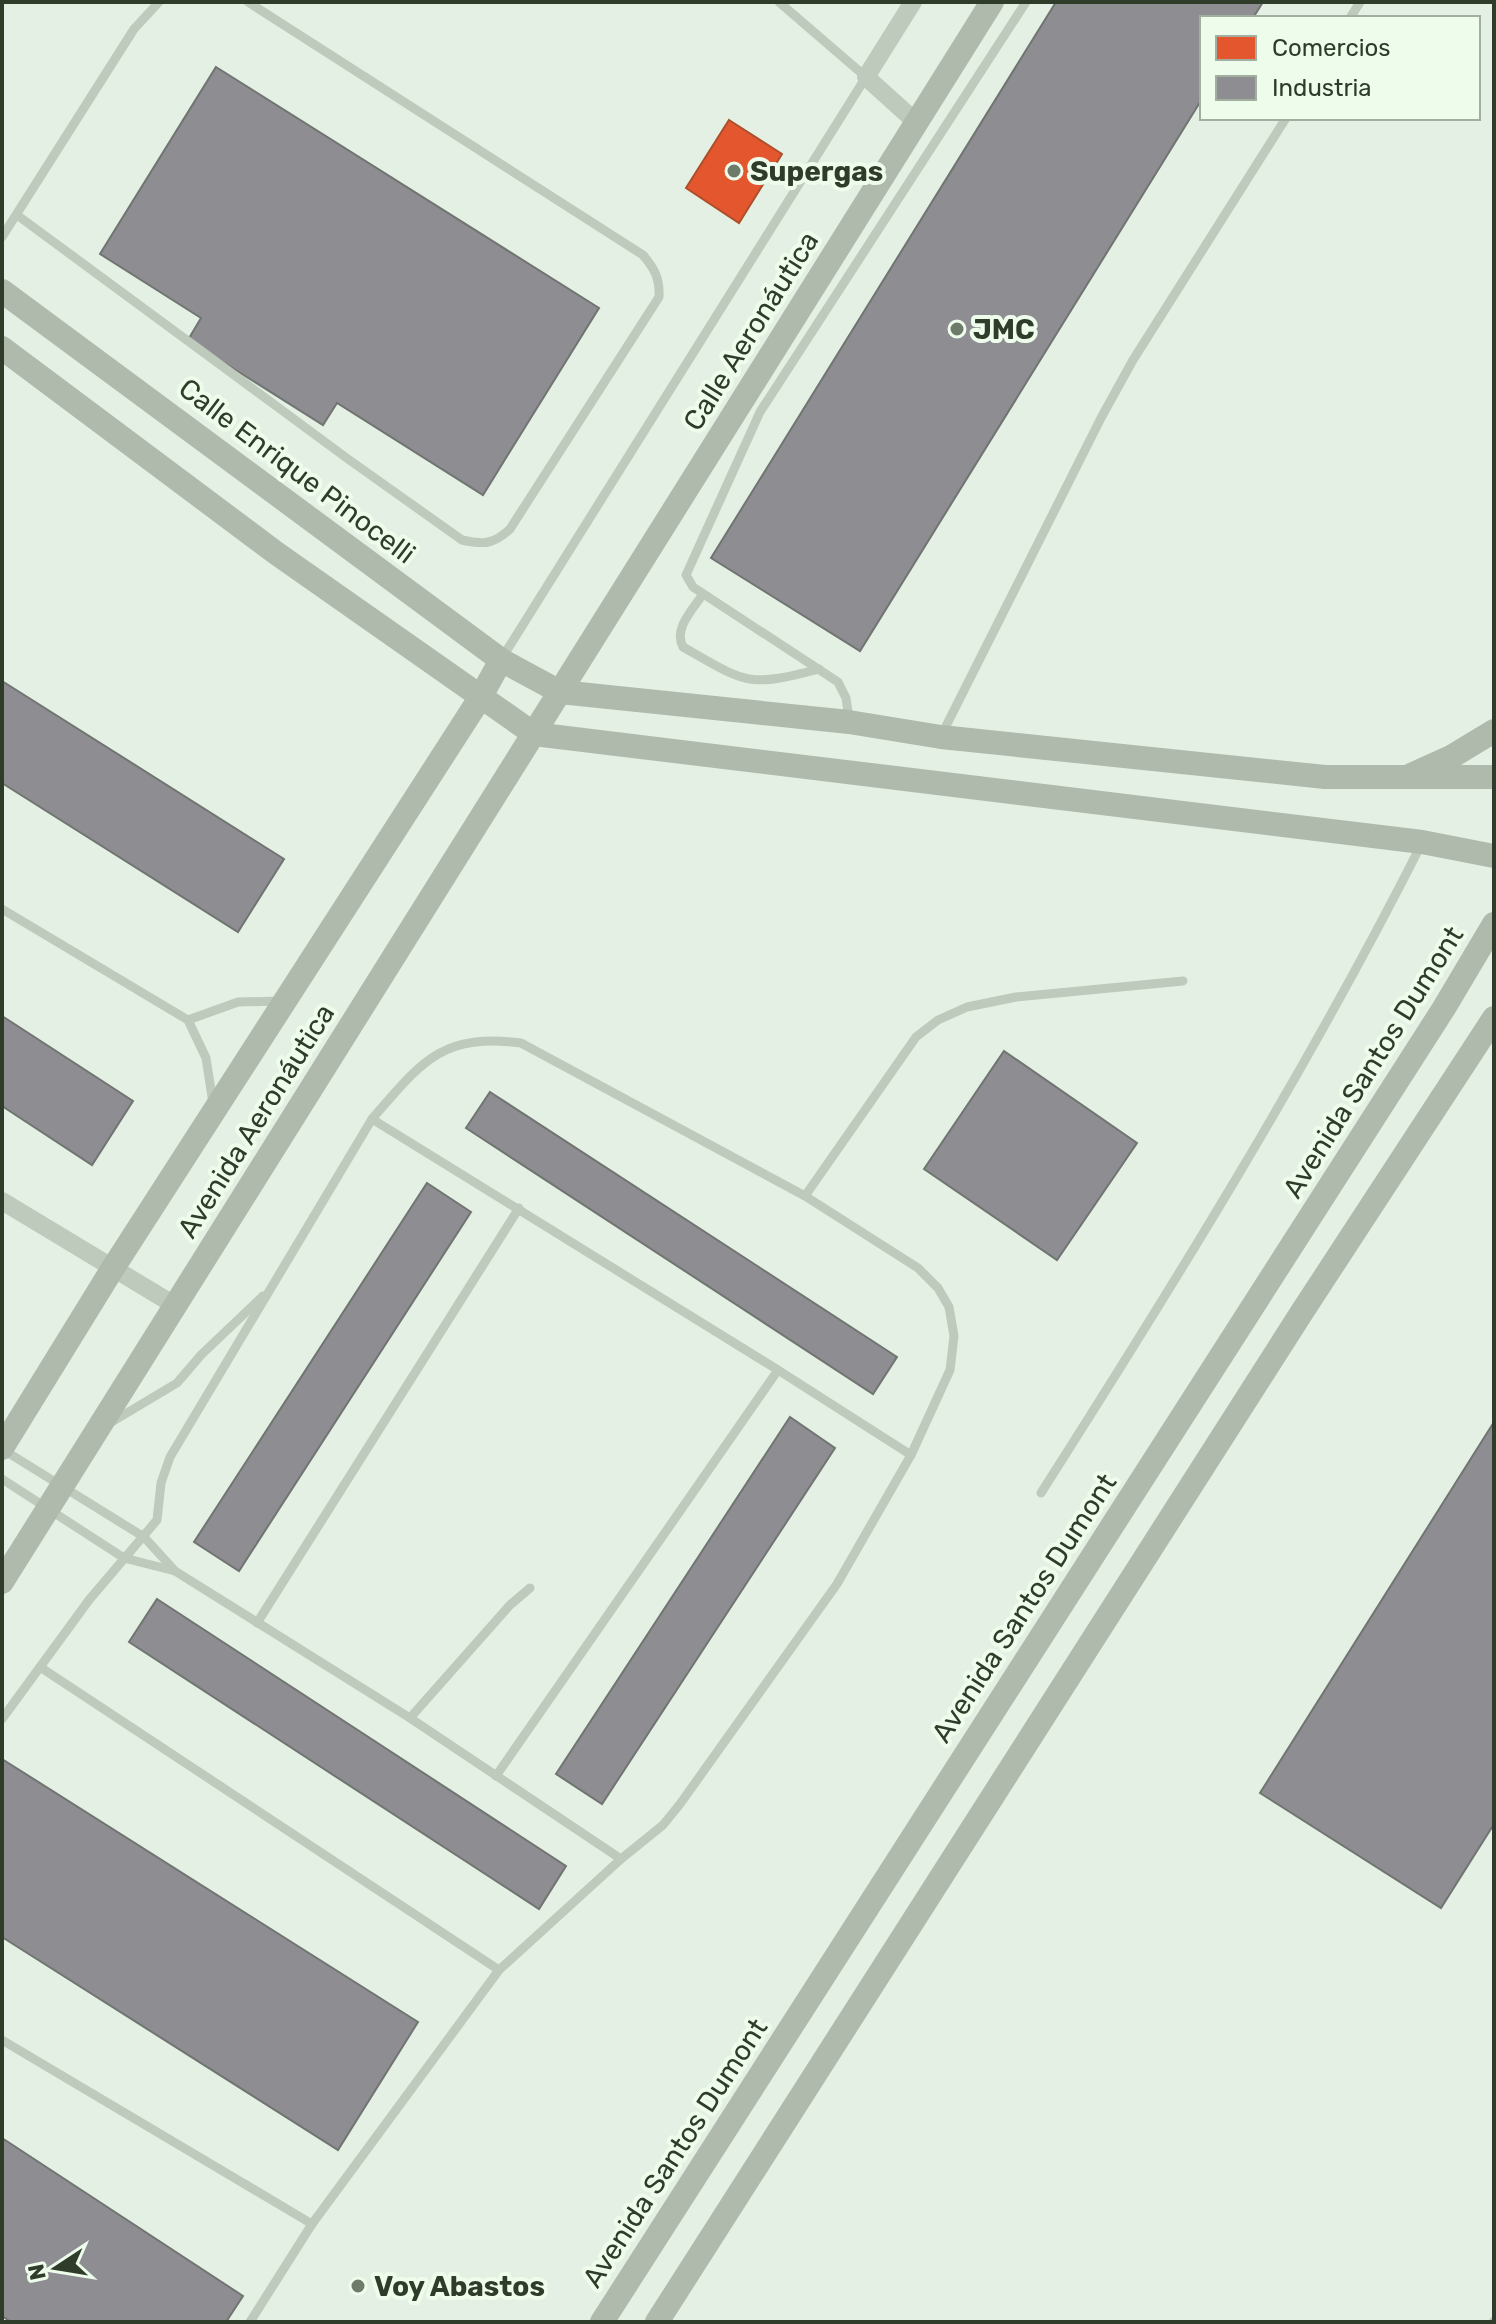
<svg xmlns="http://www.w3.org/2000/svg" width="1496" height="2324" viewBox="0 0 1496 2324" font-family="Rubik,sans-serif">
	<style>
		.shops { fill: #e4572e; stroke: #ae4f2c; stroke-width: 2 }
		.industry { fill: #8d8d92; stroke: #717572; stroke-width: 2 }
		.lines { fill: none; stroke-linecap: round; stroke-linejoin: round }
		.lane { stroke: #becabc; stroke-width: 9 }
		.street { stroke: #becabc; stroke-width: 18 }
		.secondary { stroke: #afbaad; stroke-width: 24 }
		.poi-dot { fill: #6f7b6a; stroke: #eefcec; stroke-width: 3 }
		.labels { text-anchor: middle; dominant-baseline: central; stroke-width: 8; stroke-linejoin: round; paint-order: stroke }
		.poi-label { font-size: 28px; font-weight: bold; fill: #2f3c29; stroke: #eefcec; text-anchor: start }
		.street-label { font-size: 28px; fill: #2f3c29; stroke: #eefcec }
	</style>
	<rect width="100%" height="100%" fill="#e5f0e4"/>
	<path class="shops" d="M729,120L782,154L739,223L686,188Z"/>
	<g class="industry">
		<path d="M1056,2H1263L1253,18H1202V99L860,651L711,558Z"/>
		<path d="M216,67L599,308L483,495L337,403L323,425L188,340L201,318L100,254Z"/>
		<path d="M2,681L284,859L238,932L2,783Z"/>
		<path d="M2,1016L133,1101L92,1165L2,1106Z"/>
		<path d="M1004,1051L1137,1143L1057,1260L924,1169Z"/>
		<path d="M490,1092L897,1357L873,1394L466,1128Z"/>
		<path d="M427,1183L471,1212L239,1571L194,1542Z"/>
		<path d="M790,1417L835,1448L602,1804L556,1774Z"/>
		<path d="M1494,1422V1824L1441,1908L1260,1793Z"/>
		<path d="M157,1599L566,1866L539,1909L129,1642Z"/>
		<path d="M2,1759L418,2022L338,2150L2,1937Z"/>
		<path d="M2,2138L243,2296L226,2322H11L2,2316Z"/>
	</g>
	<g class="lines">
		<g class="lane">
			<path d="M1350,18L1360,2"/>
			<path d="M17,215L348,459L462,540C484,545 494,544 510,529L659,297C660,278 654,268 643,255L248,2"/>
			<path d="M2,237L134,29L159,2"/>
			<path d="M703,594C693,609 673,629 683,647C746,683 747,688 819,669"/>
			<path d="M502,658L866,77L779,2"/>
			<path d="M849,719L846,698L838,682L693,587L686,575L760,412L1026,2"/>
			<path d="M942,734L1101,418L1133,360L1286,118"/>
			<path d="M2,909L188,1020L206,1058L213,1103"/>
			<path d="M188,1020L238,1002L281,1001"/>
			<path d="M372,1119L778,1370L911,1455"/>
			<path d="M805,1196L916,1037L938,1020L967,1007L1016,997L1183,981"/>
			<path d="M110,1423L177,1383L201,1355L263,1296"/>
			<path d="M2,1449L144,1537L175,1571L410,1718L621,1859L499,1970L312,2224L250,2322"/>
			<path d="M2,1479L124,1558L175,1571"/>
			<path d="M1041,1493C1176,1281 1307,1070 1421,845"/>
			<path d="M257,1623L519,1208"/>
			<path d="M40,1667L499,1970"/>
			<path d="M410,1718L510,1605L530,1588"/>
			<path d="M2,1719L89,1600L157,1520L161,1483L170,1457L372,1119C421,1063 440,1033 521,1043L805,1196L918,1268L938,1288L949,1307L954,1336L950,1370L911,1455L837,1584L680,1804L663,1825L621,1859"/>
			<path d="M496,1776L778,1370"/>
			<path d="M2,2040L312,2224"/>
			<path d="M1493,2322L1494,2321"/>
		</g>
		<g class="street">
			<path d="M913,2L866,77L917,123"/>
			<path d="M2,1201L176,1306"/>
		</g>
		<g class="secondary">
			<path d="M2,291L501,660L560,692L849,722L941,737L1325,777H1494"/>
			<path d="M2,348L276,553L534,734L1422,842L1494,856"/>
			<path d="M1411,775L1451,757L1494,731"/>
			<path d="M2,1448L113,1268L480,698L501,660"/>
			<path d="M2,1582L992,2"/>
			<path d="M602,2322L1444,1008L1494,924"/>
			<path d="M657,2322L1302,1312L1494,1018"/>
		</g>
	</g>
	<g class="poi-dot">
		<circle cx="734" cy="171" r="8"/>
		<circle cx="957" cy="329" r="8"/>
		<circle cx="358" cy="2286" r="8"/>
	</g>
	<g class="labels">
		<g class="poi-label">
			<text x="750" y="171">Supergas</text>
			<text x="973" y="329">JMC</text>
			<text x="374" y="2286">Voy Abastos</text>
		</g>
		<g class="street-label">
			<text transform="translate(751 331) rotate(-58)">Calle Aeronáutica</text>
			<text transform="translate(297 471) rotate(37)">Calle Enrique Pinocelli</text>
			<text transform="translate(1373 1062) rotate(-58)">Avenida Santos Dumont</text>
			<text transform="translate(256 1121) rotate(-58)">Avenida Aeronáutica</text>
			<text transform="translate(1024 1608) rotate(-57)">Avenida Santos Dumont</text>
			<text transform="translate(675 2153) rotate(-57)">Avenida Santos Dumont</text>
		</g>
	</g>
	<rect width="1496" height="2324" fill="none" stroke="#2f3c29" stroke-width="8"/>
	<rect x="1200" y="16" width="280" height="104" fill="#eefcec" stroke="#a2af9e" stroke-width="2"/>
	<rect x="1216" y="36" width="40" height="24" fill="#e4572e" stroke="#a2af9e" stroke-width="2"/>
	<text x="1272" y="56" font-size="24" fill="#2f3c29">Comercios</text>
	<rect x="1216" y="76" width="40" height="24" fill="#8d8d92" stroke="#a2af9e" stroke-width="2"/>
	<text x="1272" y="96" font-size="24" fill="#2f3c29">Industria</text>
	<g transform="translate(56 2268) rotate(258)" stroke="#eefcec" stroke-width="6" paint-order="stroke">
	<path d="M0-6L14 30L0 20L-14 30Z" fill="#2f3c29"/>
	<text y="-12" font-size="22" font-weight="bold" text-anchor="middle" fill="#2f3c29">N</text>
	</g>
</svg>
